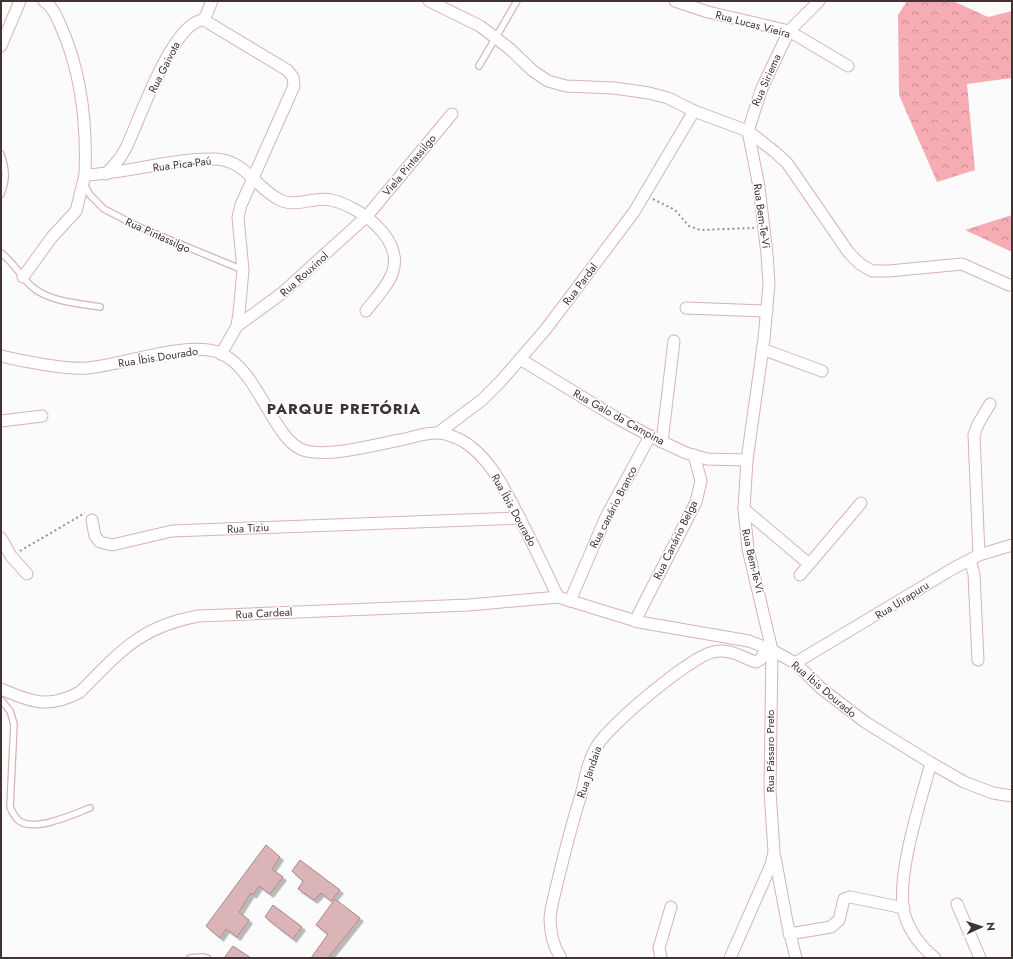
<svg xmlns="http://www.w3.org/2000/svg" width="1013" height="959" viewBox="0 0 1013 959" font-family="Jost,sans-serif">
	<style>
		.forest { fill: url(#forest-crowns) }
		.building { fill: #dbb4b8; stroke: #ab868a; filter: url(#shadow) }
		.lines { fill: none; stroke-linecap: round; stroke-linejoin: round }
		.lane-casing { stroke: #d9b2b6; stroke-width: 8 }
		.street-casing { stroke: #d9b2b6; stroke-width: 13 }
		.path { stroke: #989091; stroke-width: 2; stroke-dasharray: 2 3; stroke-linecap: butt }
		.lane { stroke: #fff; stroke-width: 5.5 }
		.street { stroke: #fff; stroke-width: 11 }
		.labels { text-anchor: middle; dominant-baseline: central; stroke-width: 3; stroke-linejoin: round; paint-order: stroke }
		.street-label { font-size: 11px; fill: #413233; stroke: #fff }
		.district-label { font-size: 15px; font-weight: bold; letter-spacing: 1px; fill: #413233; stroke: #fff }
	</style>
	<defs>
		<pattern id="forest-crowns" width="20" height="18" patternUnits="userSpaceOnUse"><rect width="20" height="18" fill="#f7acb4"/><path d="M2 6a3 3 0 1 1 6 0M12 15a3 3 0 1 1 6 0" fill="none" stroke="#ca8d93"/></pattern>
		<filter id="shadow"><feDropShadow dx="3.5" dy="3.5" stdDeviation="0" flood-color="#0004"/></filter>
	</defs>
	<rect width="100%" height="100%" fill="#fbfbfb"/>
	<g class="forest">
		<path d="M907,1H953L988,17L1012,11V78L967,84L975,170L937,182L899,95L898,15Z"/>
		<path d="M1012,215V252L965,230Z"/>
	</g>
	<g class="building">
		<path d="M266,845L280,857L272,869L283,877L270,894L259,886L253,895L251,893L239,912L249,920L237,937L226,929L220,938L206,926Z"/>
		<path d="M300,860L340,890L331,901L321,893L314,900L298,889L303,881L292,871Z"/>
		<path d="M335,899L360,918L328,958H311L328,934L316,925Z"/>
		<path d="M273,905L302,927L293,939L265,917Z"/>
		<path d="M233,946L251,958H224Z"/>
	</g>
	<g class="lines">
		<g class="lane-casing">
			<g id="lane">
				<path d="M479,66L517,1"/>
				<path d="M1,154C6,169 7,179 1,194"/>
				<path d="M84,184L90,195L104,209L139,227L243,270"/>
				<path d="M1,253C13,262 20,275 30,285C48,302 77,303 100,307"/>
				<path d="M1,700L10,711L14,724L10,807C13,813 15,819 21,822C37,831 74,814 90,808"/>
				<path d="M190,958L202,957L207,958"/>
			</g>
		</g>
		<g class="street-casing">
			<g id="street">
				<path d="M44,1C54,8 57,18 62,29C82,75 87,125 85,175"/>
				<path d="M429,1L480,26L510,49L533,71L548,81L566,86L614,88L649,93L668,98L694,111L748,131L775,152L787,163L849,253L860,264L872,271H889L962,264L1009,285"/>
				<path d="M675,1L708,12L789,31L848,66"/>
				<path d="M204,20L212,1"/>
				<path d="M1,46L20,1"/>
				<path d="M106,174L120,158L126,148C139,121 173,20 204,20L287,70L293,77L294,86L241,205L238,217L243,270L239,313L237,326L221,354"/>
				<path d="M23,277L52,237L76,211L85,175C128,173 173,158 215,159C246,160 255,188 280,200C296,208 315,196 331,200C359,206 403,238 393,271C389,285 375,299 366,311"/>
				<path d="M686,308L767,311"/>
				<path d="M237,326L281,294L367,216L452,114"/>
				<path d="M762,349L822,371"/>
				<path d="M1,356C22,361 67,370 88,368C123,365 188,340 220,353C260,370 273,443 306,451C331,457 374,445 400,440C411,438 426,432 438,433C447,433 463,440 470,446C491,462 503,486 515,509C530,538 544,567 558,597"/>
				<path d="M520,359L615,417L650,436L686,453L707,459L747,460"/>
				<path d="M1,421L42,416"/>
				<path d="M438,433L482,400L501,381L546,329L634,212L694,111"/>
				<path d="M662,442L674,341"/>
				<path d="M744,509L809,564"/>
				<path d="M92,520L95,536L100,542L112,545L172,531L520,518"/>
				<path d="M1,538L11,556L27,574"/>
				<path d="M979,555L974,435L978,424L990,404"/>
				<path d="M970,560L974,574L978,660"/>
				<path d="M800,575L861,503"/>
				<path d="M570,601L606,517L650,436"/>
				<path d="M635,621L696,502L701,481L694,455"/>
				<path d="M795,663L954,568L979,555L1012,545"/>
				<path d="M1,689C31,702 49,709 80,692C120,652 139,627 198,616L469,605L558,597L639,622L749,641L772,650L795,663L822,689L865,722L931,763L964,782L993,793L1012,796"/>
				<path d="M931,763C921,800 894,881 905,916C910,932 922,948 935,958"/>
				<path d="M775,857L787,922L796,958"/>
				<path d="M957,904L980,958"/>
				<path d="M789,934L831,927L839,920L844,899L850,897L904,908"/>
				<path d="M561,958C553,946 550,933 550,918C551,906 555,892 558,880C565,851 572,823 581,795C585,779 588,760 597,746C609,725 690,657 713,652C730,648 741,657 756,662L761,659L766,648"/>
				<path d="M661,958L659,948L671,907"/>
				<path d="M730,958L771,865L774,852L770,791L772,650L748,549L744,509L747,460L764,339L769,284L767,254L759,187L748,131L762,88L789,31L819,1"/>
			</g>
		</g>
		<g class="path">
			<path d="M653,199L675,210L689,226L700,230L754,228"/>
			<path d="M20,551L85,513"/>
		</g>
		<use href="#lane" class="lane"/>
		<use href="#street" class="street"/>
	</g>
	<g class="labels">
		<g class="street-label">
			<text transform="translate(753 24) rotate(15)">Rua Lucas Vieira</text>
			<text transform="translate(164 67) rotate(-63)">Rua Gaivota</text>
			<text transform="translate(766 80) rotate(-66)">Rua Siriema</text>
			<text transform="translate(182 164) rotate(-7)">Rua Pica-Paú</text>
			<text transform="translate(409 165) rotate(-50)">Viela Pintassilgo</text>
			<text transform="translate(762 216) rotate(82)">Rua Bem-Te-Vi</text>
			<text transform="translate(158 235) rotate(24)">Rua Pintassilgo</text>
			<text transform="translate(304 274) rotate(-42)">Rua Rouxinol</text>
			<text transform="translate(580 284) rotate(-53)">Rua Pardal</text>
			<text transform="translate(158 357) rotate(-9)">Rua Íbis Dourado</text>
			<text transform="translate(619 417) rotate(29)">Rua Galo da Campina</text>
			<text transform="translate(613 507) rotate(-63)">Rua canário Branco</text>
			<text transform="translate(514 510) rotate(61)">Rua Íbis Dourado</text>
			<text transform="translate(248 528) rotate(-3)">Rua Tiziu</text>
			<text transform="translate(675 540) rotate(-64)">Rua Canário Belga</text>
			<text transform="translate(753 561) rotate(77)">Rua Bem-Te-Vi</text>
			<text transform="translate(902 600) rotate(-32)">Rua Uirapuru</text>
			<text transform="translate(264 613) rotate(-3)">Rua Cardeal</text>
			<text transform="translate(824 689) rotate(40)">Rua Íbis Dourado</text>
			<text transform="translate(770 751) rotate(-90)">Rua Pássaro Preto</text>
			<text transform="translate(589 772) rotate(-71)">Rua Jandaia</text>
		</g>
		<g class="district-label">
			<text x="344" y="409">PARQUE PRETÓRIA</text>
		</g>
	</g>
	<rect width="1013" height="959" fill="none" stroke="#413233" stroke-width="4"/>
	<g transform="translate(981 927) rotate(87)" stroke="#ffffff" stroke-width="3" paint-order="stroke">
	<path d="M0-3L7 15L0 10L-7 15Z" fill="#413233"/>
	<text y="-6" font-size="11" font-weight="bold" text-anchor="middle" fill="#413233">N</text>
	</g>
</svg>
